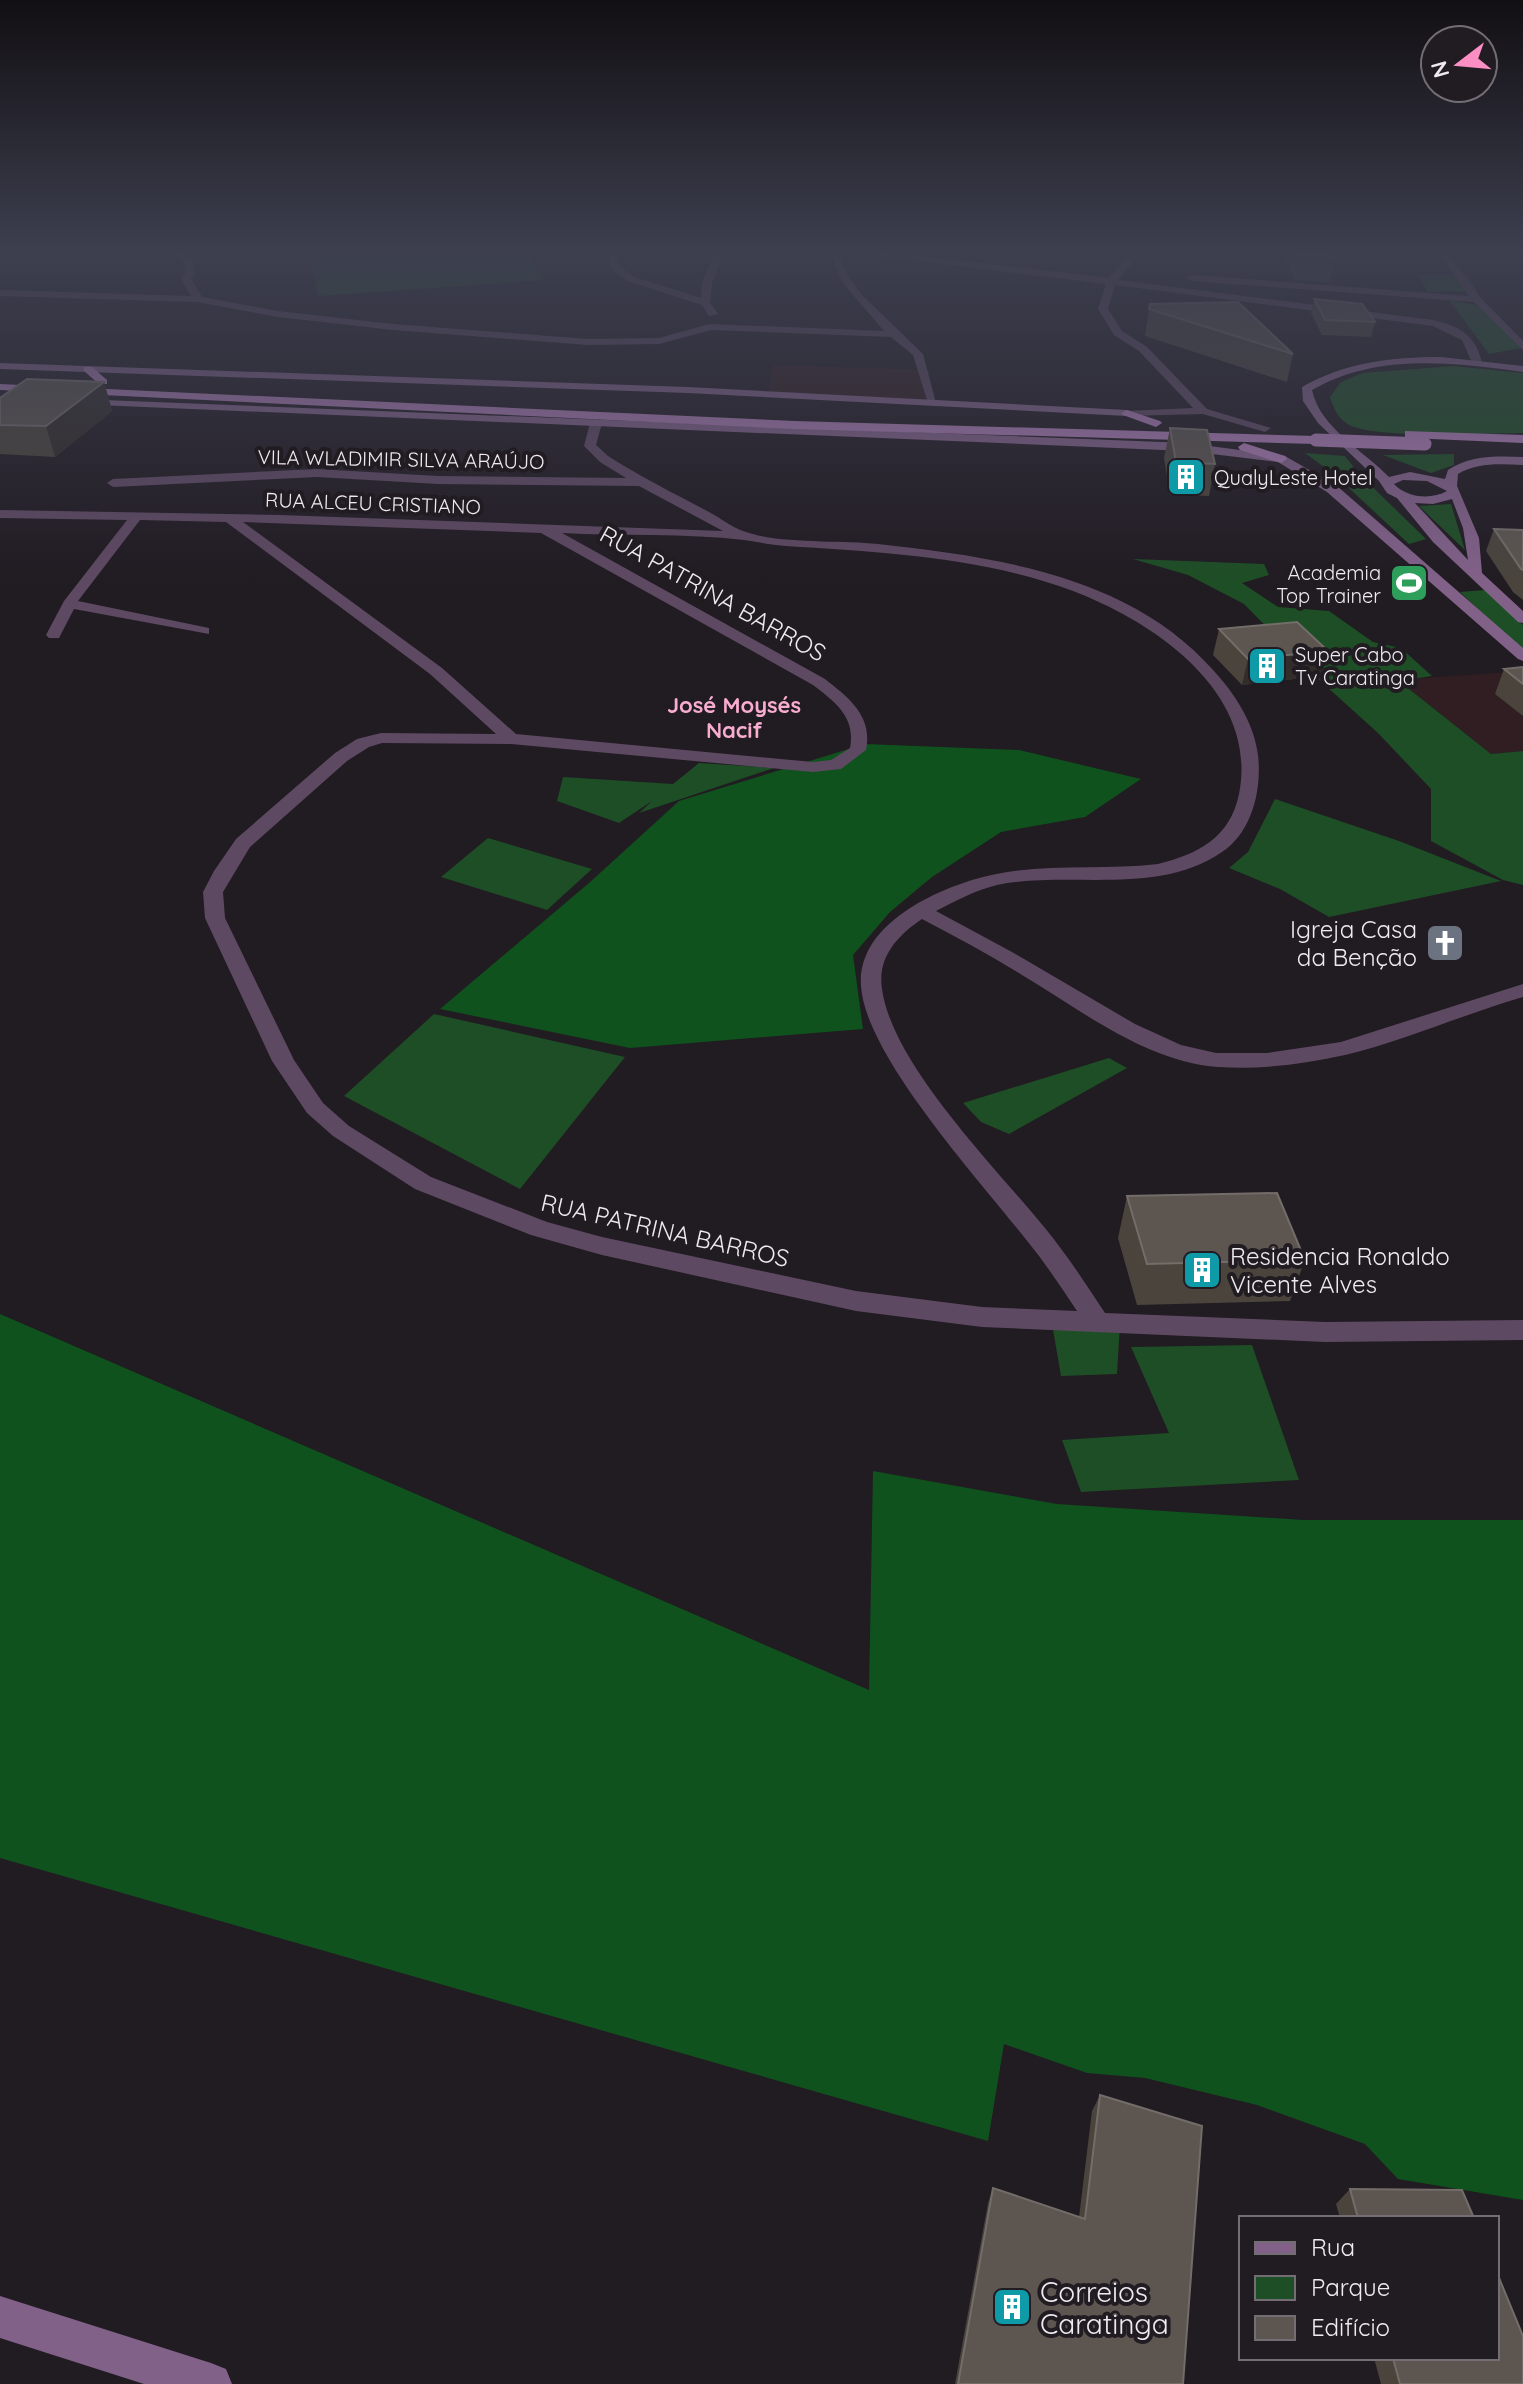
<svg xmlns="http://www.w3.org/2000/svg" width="1523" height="2384" viewBox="0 0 1523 2384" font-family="Quicksand,sans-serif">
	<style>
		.commercial { fill: #311e22 }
		.green { fill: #1e4e25 }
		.forest { fill: #10521d }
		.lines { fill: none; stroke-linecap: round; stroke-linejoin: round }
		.minor { fill: #5e4962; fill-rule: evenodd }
		.secondary { fill: #826189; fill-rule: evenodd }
		.trunk { fill: #ac7cb4; fill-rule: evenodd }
		.trunk-bridge { stroke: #ac7cb4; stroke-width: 13 }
		.wall { fill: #4a443d }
		.shaded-wall { fill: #322c2a }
		.building { fill: #5c5550; stroke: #736d69; stroke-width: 2 }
		.labels { text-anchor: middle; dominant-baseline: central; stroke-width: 8; stroke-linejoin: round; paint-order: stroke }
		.far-street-label { font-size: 20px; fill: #eeeaef; stroke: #211b22 }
		.far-poi-label { font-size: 20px; fill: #eeeaef; stroke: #211b22; text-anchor: start }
		.far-neighbourhood-label { font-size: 22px; font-weight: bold; fill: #f8accf; stroke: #211b22 }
		.street-label { font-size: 24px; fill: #eeeaef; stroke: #211b22 }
		.poi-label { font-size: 24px; fill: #eeeaef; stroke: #211b22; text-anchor: end }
		.near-poi-label { font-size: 28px; fill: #eeeaef; stroke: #211b22; text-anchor: start }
	</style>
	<rect width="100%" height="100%" fill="#211b22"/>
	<g class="commercial">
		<path d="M773,365L930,370L929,401L768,396Z"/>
		<path d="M1523,671V751L1491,754L1398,680Z"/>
	</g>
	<g class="green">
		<path d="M372,248H525L544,280L318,296L309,252Z"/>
		<path d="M1418,274L1468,276L1477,291L1428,292Z"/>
		<path d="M1449,300L1486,307L1521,348L1489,354Z"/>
		<path d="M1453,366L1523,373V433C1489,433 1368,440 1346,423C1337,417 1333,406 1330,397L1341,382L1363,373Z"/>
		<path d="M1305,453L1345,456L1360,475L1426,539L1409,544L1335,475Z"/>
		<path d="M1454,454V465L1431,473L1383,455Z"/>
		<path d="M1451,504L1465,550L1419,506Z"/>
		<path d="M1133,559L1264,564L1269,575L1242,583L1278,607L1329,611L1373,642L1401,648L1432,676L1399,681L1491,754L1523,751V885L1503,880L1431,841V789L1378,733L1317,678L1244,604L1188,575Z"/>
		<path d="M1485,590L1523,625V652L1460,592Z"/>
		<path d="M699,763L774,768L639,813L652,801L619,823L557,801L563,777L673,784Z"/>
		<path d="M1275,799L1399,841L1501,881L1329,917L1280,889L1229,868L1248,852Z"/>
		<path d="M488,838L592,869L547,910L441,877Z"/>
		<path d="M434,1014L625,1057L520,1189L344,1096Z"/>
		<path d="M1109,1058L1127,1068L1009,1134L981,1122L963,1103Z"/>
		<path d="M1051,1318L1120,1323L1117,1374L1061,1376Z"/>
		<path d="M1252,1345L1299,1480L1081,1492L1062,1440L1169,1433L1131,1347Z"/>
	</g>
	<g class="forest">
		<path d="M865,744L1019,750L1141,779L1085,817L1001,832L932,877L890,912L853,955L863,1029L630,1048L440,1009L589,883L679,801Z"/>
		<path d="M0,1314L869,1690L873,1471L1057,1504L1303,1520H1523V2200L1398,2179L1365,2144L1257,2105L1145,2078L1087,2073L1004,2044L988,2141L0,1858Z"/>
	</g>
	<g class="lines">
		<g class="minor">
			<path d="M163,248H178L192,259L195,275L191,279L202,297L278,311L393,324L588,339L659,338L709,324L884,331L843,283L828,248H856L1109,278L1135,248H1144L1118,280L1433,320C1459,326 1476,335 1482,363L1473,365L1462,340L1433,326L1115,285L1108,309L1122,331L1147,347L1207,409L1271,428L1265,432L1203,414L1127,416L1121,413L1123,411L1193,408L1139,351L1114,335L1098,309L1106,284L837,251L846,272L860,293L923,354L936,403H928L913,355L891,337L711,330L659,344L588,345L393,330L278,317L198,302L0,296V290L191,296L181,279L185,274L184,262Z"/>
			<path d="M604,248H613L619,254L617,264L634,277L701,298L702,283L717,248H725L712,283L710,303L718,314L709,316L702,305L628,281L609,267V254Z"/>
			<path d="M1435,248H1444L1480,297L1523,341V350L1474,302L1192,281L1187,278L1192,275L1469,296Z"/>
			<path d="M596,419L602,423L596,445L608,456C641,477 675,494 709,512C721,518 732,528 746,532C780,544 840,540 878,544C997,557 1131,576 1214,671C1235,694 1254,723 1258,755C1262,790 1252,832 1222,852C1157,897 1069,870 997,885C976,890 955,901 936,911L1012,952L1135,1024L1181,1045L1216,1053H1267L1341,1042L1523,984V997C1464,1014 1404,1041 1345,1055C1304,1064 1260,1070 1218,1067C1147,1062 1082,1011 1022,975C990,955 956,937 922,919C898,935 877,957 882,989C892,1064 996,1168 1045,1228C1067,1255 1086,1284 1105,1313L1325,1322L1523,1320V1340L1325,1342L982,1327L856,1311L602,1255L531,1235L415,1189L333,1136L307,1113L272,1061L205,918L203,892L214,871L236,839L335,753L357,739L381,733L496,734L430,674L226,522L140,520L78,601L209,628V634L74,609L59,638H49L46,635L64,601L127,520L0,518V510L280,515L723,531L639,486L438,484L317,477L113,487L107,483L113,479L317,469L438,476L626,478L600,462L584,446L590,423ZM243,522L541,533L813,685C835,702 856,717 850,748L831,760L813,762L516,734L442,668ZM562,533C622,536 685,533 744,540C758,542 772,545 786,546C881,552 982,557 1073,591C1154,622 1259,692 1239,794C1230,838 1198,854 1158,864C1100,871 1039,862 983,877C934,890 857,925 861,986C865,1056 983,1184 1028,1242C1046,1264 1061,1287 1077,1311L982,1307L856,1291L602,1237L547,1222L431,1177L349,1126L323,1103L294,1060L225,918L223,892L250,847L347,761L369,747L382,743L511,744L813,772L841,769L866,750C873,716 849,698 825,679Z"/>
		</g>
		<g class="secondary">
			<path d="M1441,357L1523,366V372C1452,362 1376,353 1312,390C1320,428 1364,451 1389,477L1410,472L1445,479L1448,470C1470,455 1497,456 1523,457V465C1501,464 1477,462 1458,474L1457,486L1479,538L1482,573L1523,611V623L1518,622L1433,542L1397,498L1387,493L1379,481L1318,423L1303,401L1302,387C1346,362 1391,357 1441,357ZM1403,480L1427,481L1447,491C1431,500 1407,498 1394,484ZM1452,499L1463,528L1468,560L1415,503L1433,504Z"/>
			<path d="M0,363L688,387L1127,410L1133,413L1127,416L688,393L0,369Z"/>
			<path d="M78,399L1187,443L1285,456L1337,486L1523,648V661L1518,659L1327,492L1278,462L1187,451L74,404V400Z"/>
			<path d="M0,2296L211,2363L226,2369L232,2384H144L0,2338Z"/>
		</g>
		<g class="trunk">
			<path d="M84,367H92L107,380V384H99L84,371Z"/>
			<path d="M0,384L795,421L1316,436L1322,440L1316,444L795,429L0,390Z"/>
			<path d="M1127,410L1160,421L1162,423L1156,427L1123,415L1121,413Z"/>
			<path d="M1405,431L1523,435V443L1409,438L1405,437Z"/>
			<path d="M1244,443L1285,456L1287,459L1281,463L1240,450L1238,447Z"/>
		</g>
		<path class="trunk-bridge" d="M1316,440L1425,444"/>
	</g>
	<g class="wall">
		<path d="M1279,248H1328L1336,257L1330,282L1295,280Z"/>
		<path d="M1314,299L1375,322L1371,337L1322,335L1311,313Z"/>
		<path d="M1150,304L1293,354L1287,382L1145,336Z"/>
		<path d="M104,382L112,411L55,457L0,454V398Z"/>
		<path d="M1170,428L1215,464L1209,496L1170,494L1164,458Z"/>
		<path d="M1494,529L1523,530V600L1513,592L1486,551Z"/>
		<path d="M1219,629L1328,651L1321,676L1242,685L1213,655Z"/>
		<path d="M1523,667V716L1495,694L1504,669Z"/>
		<path d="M1127,1196L1305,1260L1290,1301L1137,1305L1118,1238Z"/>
		<path d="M1100,2095L1183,2384H955L988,2203L993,2188L1079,2217L1092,2111Z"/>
		<path d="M1350,2189L1474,2218H1340L1336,2204Z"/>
		<path d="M1374,2358H1497L1523,2384H1381Z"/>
	</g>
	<g class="shaded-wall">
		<path d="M104,382L112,411L55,457L46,426Z"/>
		<path d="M1328,651L1321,676L1242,685L1248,659Z"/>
	</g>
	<g class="building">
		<path d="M1296,248H1328L1336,257L1300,255Z"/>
		<path d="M1314,299L1362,304L1375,322L1325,320Z"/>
		<path d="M1238,302L1293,354L1149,309L1150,304Z"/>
		<path d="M27,379L104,382L46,426L0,425V398Z"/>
		<path d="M1170,428L1207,430L1215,464L1176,462Z"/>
		<path d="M1494,529L1523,530V570L1521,569Z"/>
		<path d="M1297,622L1328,651L1248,659L1219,629Z"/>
		<path d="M1523,667V684L1504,669Z"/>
		<path d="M1277,1193L1305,1260L1147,1264L1127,1196Z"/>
		<path d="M1100,2095L1202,2126L1183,2384H958L993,2188L1085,2219Z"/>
		<path d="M1350,2189L1462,2190L1474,2218H1358Z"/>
		<path d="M1497,2273L1523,2336V2384H1400L1393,2358H1497Z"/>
	</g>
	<linearGradient id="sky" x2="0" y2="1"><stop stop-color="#120f13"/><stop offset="0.43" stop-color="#3d3f4f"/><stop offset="1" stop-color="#3d3f4f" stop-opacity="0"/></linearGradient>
	<rect width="1523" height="582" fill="url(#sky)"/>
	<defs>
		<g id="building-square" transform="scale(2)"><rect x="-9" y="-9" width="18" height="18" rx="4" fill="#0f9aa8" stroke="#211b22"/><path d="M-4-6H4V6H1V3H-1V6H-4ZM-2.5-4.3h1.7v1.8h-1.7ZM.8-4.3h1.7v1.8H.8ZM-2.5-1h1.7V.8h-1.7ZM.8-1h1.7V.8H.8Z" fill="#fff"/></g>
		<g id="stadium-square" transform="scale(2)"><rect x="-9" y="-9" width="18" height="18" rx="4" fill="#2e9e5b" stroke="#211b22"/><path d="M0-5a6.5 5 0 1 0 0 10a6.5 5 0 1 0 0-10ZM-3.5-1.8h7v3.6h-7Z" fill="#fff"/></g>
		<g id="church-square" transform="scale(2)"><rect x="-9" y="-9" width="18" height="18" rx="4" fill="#6b7280" stroke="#211b22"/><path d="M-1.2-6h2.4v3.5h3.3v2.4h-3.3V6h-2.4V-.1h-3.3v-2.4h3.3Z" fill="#fff"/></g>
	</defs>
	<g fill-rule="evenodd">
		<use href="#building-square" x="1186" y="477"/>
		<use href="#stadium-square" x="1409" y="583"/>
		<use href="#building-square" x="1267" y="666"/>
		<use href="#church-square" x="1445" y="943"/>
		<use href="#building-square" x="1202" y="1270"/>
		<use href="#building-square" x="1012" y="2307"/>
	</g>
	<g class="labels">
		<g class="far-street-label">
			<text transform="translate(401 459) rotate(1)">VILA WLADIMIR SILVA ARAÚJO</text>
			<text transform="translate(373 503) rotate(2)">RUA ALCEU CRISTIANO</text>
		</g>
		<g class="far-poi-label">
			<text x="1214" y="477">QualyLeste Hotel</text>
			<text x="1381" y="572" text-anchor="end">Academia<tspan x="1381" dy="23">Top Trainer</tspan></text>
			<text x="1295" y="654">Super Cabo<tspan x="1295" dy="23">Tv Caratinga</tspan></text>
		</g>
		<g class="far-neighbourhood-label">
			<text x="734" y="705">José Moysés<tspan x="734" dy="25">Nacif</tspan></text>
		</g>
		<g class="street-label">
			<text transform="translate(713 593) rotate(29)">RUA PATRINA BARROS</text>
			<text transform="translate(665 1230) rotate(13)">RUA PATRINA BARROS</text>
		</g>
		<g class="poi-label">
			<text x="1417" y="929">Igreja Casa<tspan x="1417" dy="28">da Benção</tspan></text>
			<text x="1230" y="1256" text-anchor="start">Residencia Ronaldo<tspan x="1230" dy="28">Vicente Alves</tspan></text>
		</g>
		<g class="near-poi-label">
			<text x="1040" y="2291">Correios<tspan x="1040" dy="32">Caratinga</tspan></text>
		</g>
	</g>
	<rect x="1239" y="2216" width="260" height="144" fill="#211b22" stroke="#736e74" stroke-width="2"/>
	<rect x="1255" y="2242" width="40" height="12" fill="#826189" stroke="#736e74" stroke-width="2"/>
	<text x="1311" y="2256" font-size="24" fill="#eeeaef">Rua</text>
	<rect x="1255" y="2276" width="40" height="24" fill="#1e4e25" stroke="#736e74" stroke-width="2"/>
	<text x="1311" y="2296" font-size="24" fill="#eeeaef">Parque</text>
	<rect x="1255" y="2316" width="40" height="24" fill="#5c5550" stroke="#736e74" stroke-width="2"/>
	<text x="1311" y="2336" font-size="24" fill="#eeeaef">Edifício</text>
	<g transform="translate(1459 64) rotate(254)"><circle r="38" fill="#211b22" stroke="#736e74" stroke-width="2"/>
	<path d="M0-6L14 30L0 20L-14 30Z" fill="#fb8fc4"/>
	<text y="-12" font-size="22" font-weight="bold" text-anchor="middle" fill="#eeeaef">N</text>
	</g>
</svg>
